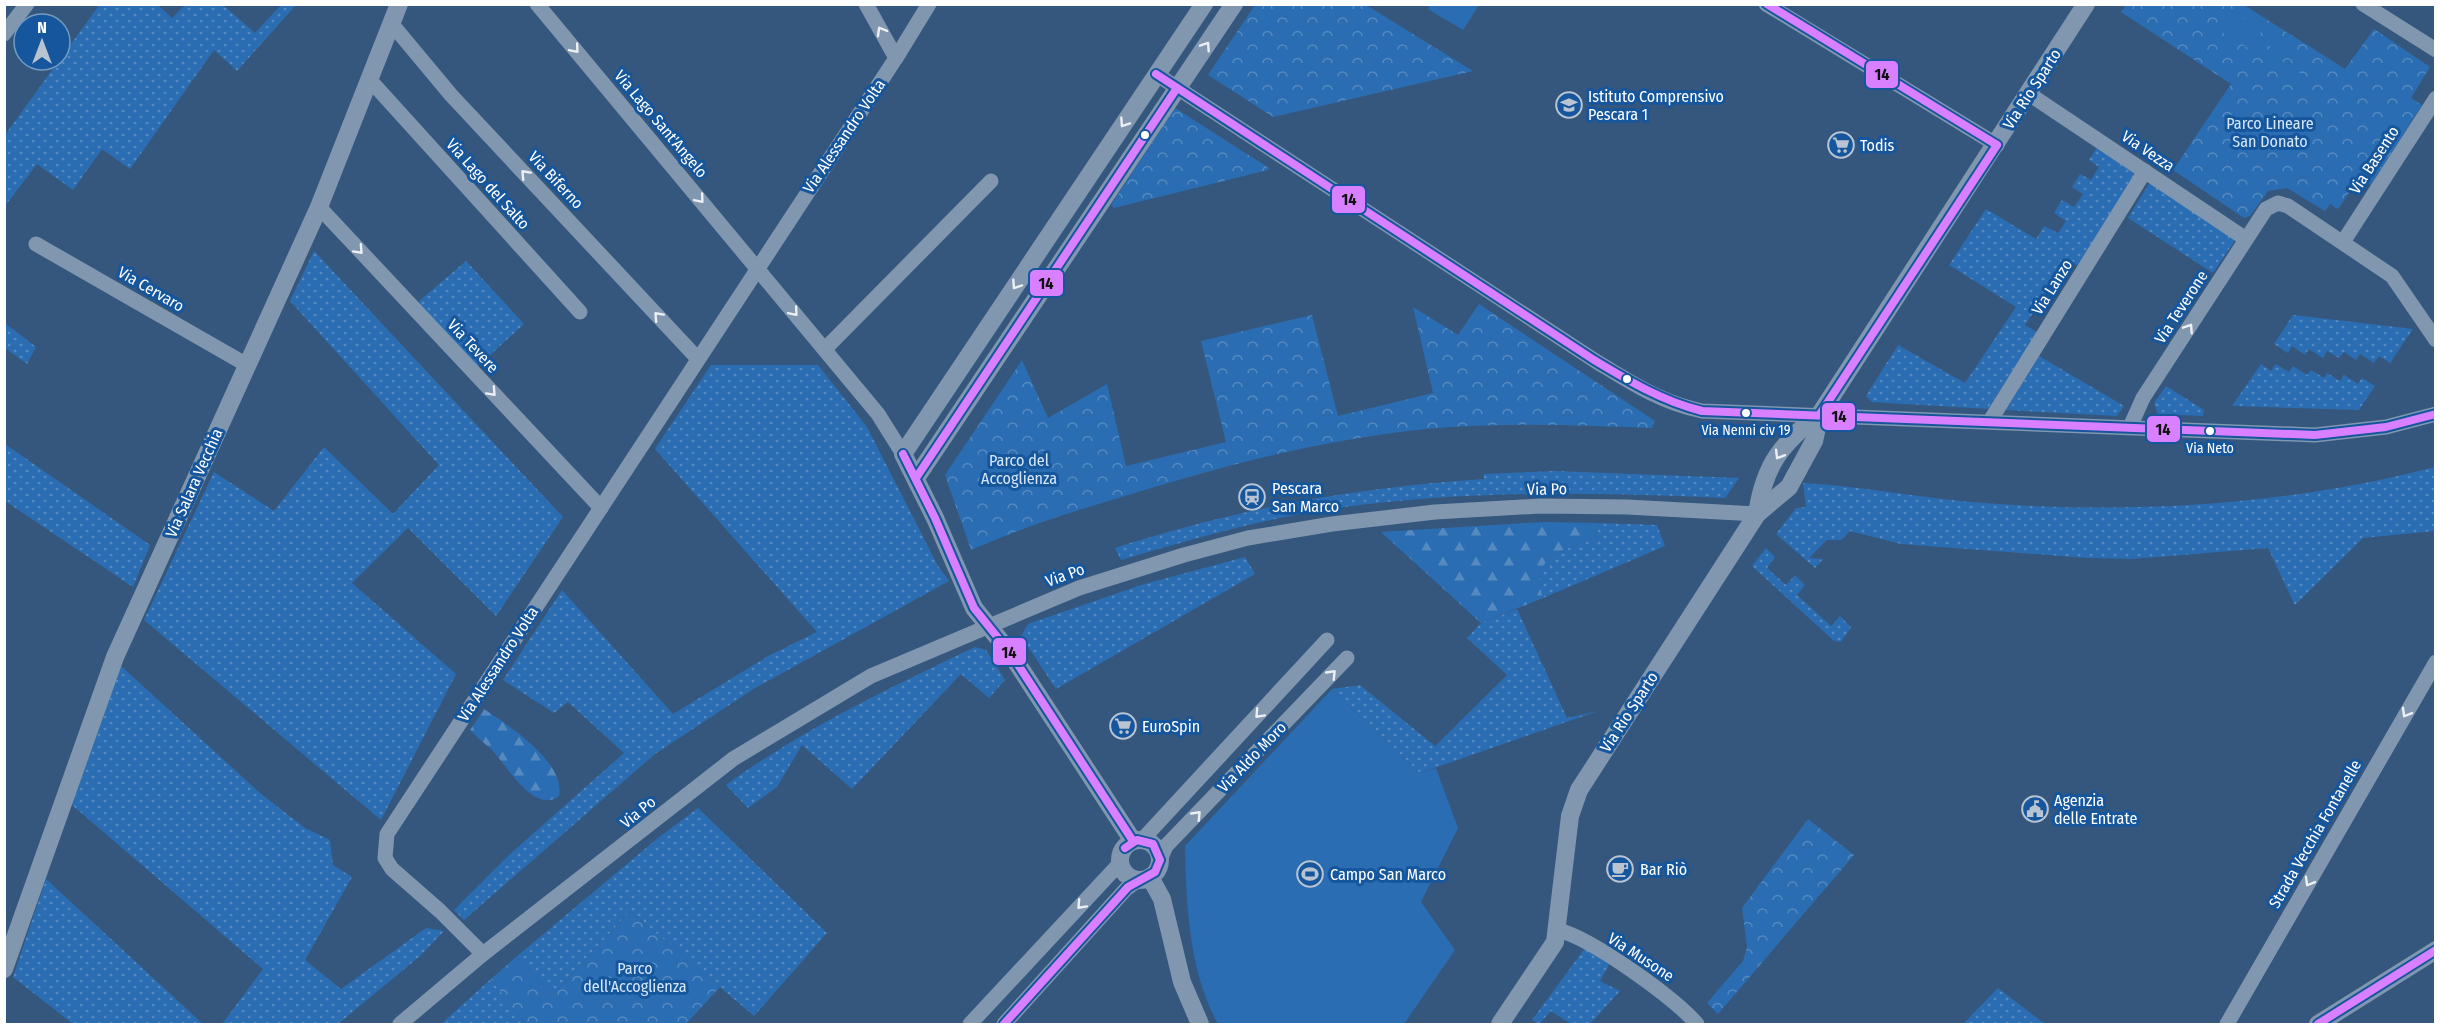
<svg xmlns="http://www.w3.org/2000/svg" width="2440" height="1029" viewBox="0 0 2440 1029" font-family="'Fira Sans Condensed',sans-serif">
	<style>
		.grass { fill: url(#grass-dots) }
		.forest { fill: url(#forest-firs) }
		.park { fill: url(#park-crowns) }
		.pitch { fill: #2b6db2 }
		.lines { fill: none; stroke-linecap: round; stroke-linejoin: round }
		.minor { stroke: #8097af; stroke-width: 15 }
		.tertiary { stroke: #8097af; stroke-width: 18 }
		.bus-1-casing { stroke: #16569c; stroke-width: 12 }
		.bus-1 { stroke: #d880ff; stroke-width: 8 }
		.oneway { stroke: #eceff3 }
		.bus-dot { fill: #fff; stroke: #16569c; stroke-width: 2 }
		.labels { text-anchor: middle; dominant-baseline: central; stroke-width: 6; stroke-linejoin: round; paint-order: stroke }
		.bus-label { font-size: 14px; fill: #fff; stroke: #16569c }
		.street-label { font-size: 16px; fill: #fff; stroke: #16569c }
		.poi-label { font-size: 16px; fill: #fff; stroke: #16569c; text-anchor: start }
		.park-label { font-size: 16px; fill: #d5e8fd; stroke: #16569c }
		.line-badge { stroke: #16569c; stroke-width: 2 }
		.pale-badge-label { font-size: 16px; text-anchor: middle; font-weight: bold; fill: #111 }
	</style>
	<defs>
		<pattern id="grass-dots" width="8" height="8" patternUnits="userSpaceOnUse" patternTransform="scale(1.5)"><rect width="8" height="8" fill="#2b6db2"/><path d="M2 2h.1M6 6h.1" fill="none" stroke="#558ac1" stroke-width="1.8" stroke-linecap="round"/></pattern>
		<pattern id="forest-firs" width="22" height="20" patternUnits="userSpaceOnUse" patternTransform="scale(1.5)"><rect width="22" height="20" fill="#2b6db2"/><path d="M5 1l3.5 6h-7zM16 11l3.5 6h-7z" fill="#558ac1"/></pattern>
		<pattern id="park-crowns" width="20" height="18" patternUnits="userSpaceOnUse" patternTransform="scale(1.5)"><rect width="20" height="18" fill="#2b6db2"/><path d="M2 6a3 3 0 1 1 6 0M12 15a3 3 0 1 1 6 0" fill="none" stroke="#558ac1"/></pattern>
	</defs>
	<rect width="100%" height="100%" fill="#35577d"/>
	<g class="grass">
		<path d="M100,4L158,5L172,18L185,5H223L255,33L281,5H296L237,71L214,50L130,169L102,149L73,190L37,164L5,206V135Z"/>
		<path d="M2098,146L2140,172L2080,267L2068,260L2025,325L2037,332L1988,409L1872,402L1866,396L1898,345L1965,383L2016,307L1949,265L1986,209L2036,239L2044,226L2058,233L2066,221L2054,213L2062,200L2074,207L2083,194L2072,187L2080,174L2091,180L2099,167L2089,160Z"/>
		<path d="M2152,179L2238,236L2213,273L2128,218Z"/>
		<path d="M314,251L563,517L496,616L408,528L352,583L456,674L381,820L144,620L214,472L274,511L324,447L393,514L439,465L290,301Z"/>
		<path d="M466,261L524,324L476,368L418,302Z"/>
		<path d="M2293,315L2413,329L2390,363L2379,356L2374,363L2360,354L2356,360L2344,352L2339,358L2327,351L2323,358L2309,349L2305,355L2292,346L2288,353L2274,344Z"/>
		<path d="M5,323L36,347L27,364L5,348Z"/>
		<path d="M2039,356L2124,406L2117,416L2006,410Z"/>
		<path d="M2261,364L2271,371L2276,364L2289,372L2293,366L2307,375L2311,370L2324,378L2327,373L2340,381L2344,375L2358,384L2362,378L2375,386L2359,410L2232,406Z"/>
		<path d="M711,365H818L867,427L938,566L949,581L755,688L655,754L464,920L454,910L507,857L624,753L568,702L554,713L503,680L562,590L673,714L770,655L817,632L655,449Z"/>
		<path d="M2166,386L2204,410L2203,416L2158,414L2154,403Z"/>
		<path d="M5,444L150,545L133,587L5,501Z"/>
		<path d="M2435,467V531L2363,538L2295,605L2268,548L2132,559L2088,558L1901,544L1850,531L1841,540H1827L1809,558L1823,559L1815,568L1776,534L1796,508L1806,507L1803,483C1859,486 1915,497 1970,502C2127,515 2284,506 2435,467Z"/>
		<path d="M1554,471L1739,478L1725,498C1596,492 1467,490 1338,508C1264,518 1192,539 1121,560L1115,548C1235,509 1358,487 1484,479V474Z"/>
		<path d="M1600,523L1657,525L1665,546L1543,598C1528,556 1564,551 1595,537Z"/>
		<path d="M1766,548L1775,557L1767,568L1786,585L1795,575L1805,585L1797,595L1831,626L1840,616L1851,627L1841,642L1834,641L1752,566Z"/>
		<path d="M1245,557L1255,574L1056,689L1021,636L1028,624L1141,585Z"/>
		<path d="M1517,609L1567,718L1598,711L1420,773L1332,689L1360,685L1435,746L1507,675L1467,638L1481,623Z"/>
		<path d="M975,647L986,650L1005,680L989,698L961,674L852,789L802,745L777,787L748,808L726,785C803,729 889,688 975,647Z"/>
		<path d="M121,666L260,793L305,828L330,840L333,865L352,877L305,960L341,989L426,928L444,931L420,956L338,1024H222L263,969L72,805Z"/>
		<path d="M698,808L827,933L754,1016L630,911L553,995L516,957L658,838Z"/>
		<path d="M46,879L203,1024H73L13,977Z"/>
		<path d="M1585,948L1610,963L1600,981L1620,991L1590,1024H1571L1551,1011L1539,1024L1532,1020Z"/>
		<path d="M491,979L525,1024H440H441Z"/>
		<path d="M1998,988L2042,1022L2045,1024H1963Z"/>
	</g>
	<g class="forest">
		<path d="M1544,522L1600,523L1595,537C1564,551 1528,556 1543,598L1481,623L1381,532Z"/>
		<path d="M484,709C508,725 566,762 559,796C534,815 506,764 491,749C484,743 477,737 470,730Z"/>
	</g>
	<g class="park">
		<path d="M1255,5H1366L1473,71L1273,117L1208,75Z"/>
		<path d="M2126,5H2244L2345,69L2374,29L2430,67L2411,98L2422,105L2371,185L2359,178L2338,209L2330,204L2325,211L2287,188L2268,191L2250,216L2244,218L2173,170L2231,84L2121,12Z"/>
		<path d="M1175,108L1269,168L1268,170L1114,208L1111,205Z"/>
		<path d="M1479,304L1655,421L1652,428C1577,425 1501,422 1426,429C1327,439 1233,463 1138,492C1081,509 1025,526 971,550L945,475L1022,360L1048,418L1107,384L1126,466L1226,442L1201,341L1312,315L1338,416L1433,393L1413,307L1458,335Z"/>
		<path d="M1808,819L1854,855L1718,1014L1707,1003L1743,961L1747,947L1742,908Z"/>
		<path d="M630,911L720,987L686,1024H525L491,979L516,957L553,995Z"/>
	</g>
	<g class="pitch">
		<path d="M1431,4H1479V5L1463,30L1428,9Z"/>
		<path d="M2231,10L2263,29L2250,49L2219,30Z"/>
		<path d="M2269,36L2319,68L2315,75L2265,43Z"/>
		<path d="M2261,48L2311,80L2306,87L2256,55Z"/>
		<path d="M1332,689L1420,773L1436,768L1458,828L1421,902L1455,950L1404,1024H1218C1189,971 1186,905 1185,846Z"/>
	</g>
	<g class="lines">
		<g class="minor">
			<path d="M537,4L878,414L903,454"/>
			<path d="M866,4L896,58"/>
			<path d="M1766,4L1997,145"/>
			<path d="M2363,4L2436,50"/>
			<path d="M391,23L451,95L698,359"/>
			<path d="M4,34L27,4"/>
			<path d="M1156,74L1594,360C1630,382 1661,403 1702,411L2315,435L2386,427L2436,414"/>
			<path d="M369,79L580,312"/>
			<path d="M2029,94L2246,239"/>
			<path d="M319,207L601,508"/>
			<path d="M2343,242L2436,98"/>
			<path d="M36,244L247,365"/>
			<path d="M825,349L991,181"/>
			<path d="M1990,421L2145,171"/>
			<path d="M2130,427L2143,398L2266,209L2278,203L2288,206L2392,276L2436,340"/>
			<path d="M1142,840L1327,640"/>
			<path d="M1160,860L1166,846L1347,658"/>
			<path d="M1558,930C1593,939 1673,997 1697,1024"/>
			<path d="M483,954L440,911L392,869L385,858L387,834L896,58L929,4"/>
			<path d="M400,1024L483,954L733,759L871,676L1079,588L1184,555L1248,538L1332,524L1435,512L1540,506L1627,507L1757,514"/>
			<path d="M970,1024L1121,862"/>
			<path d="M1004,1024L1126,889L1140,879"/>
			<path d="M2227,1024L2436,662"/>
		</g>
		<g class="tertiary">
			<path d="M916,478L1234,4"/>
			<path d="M1757,514C1764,466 1781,443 1820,414L2086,4"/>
			<circle cx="1140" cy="860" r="20"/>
			<path d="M1133,841L1011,654L974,608L935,518L903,454L1204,4"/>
			<path d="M1150,877L1162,899L1182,982L1200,1024"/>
			<path d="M4,969L115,657L319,207L399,4"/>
			<path d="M1500,1024L1555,942L1570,816L1579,790L1757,514L1789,487L1814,441L1820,414"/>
			<path d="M2318,1024L2436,950"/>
		</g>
		<g class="bus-1-casing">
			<g id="bus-1">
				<path d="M1767,4L1997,145"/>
				<path d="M1156,74L1594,360C1629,381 1662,401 1702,411L2315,435L2386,427L2436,414"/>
				<path d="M1820,414L1997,145"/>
				<path d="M903,454L935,518L974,608L1011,654L1133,841"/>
				<path d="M916,478L1177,88"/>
				<path d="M1004,1024L1128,887L1155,872L1160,860L1153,844L1137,840L1125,848"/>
				<path d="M2318,1024L2436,950"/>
			</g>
		</g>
		<use href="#bus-1" class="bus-1"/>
	</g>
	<defs><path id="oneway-chevron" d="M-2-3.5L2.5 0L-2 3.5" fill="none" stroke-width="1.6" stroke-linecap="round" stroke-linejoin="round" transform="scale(1.5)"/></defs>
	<g class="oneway">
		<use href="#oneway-chevron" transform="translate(881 31) rotate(-120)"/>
		<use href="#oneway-chevron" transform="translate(1206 46) rotate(-56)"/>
		<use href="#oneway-chevron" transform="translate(575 49) rotate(50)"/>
		<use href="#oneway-chevron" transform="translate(1124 123) rotate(124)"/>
		<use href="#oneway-chevron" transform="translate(525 174) rotate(-133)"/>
		<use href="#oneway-chevron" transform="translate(700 199) rotate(50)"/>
		<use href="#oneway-chevron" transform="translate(359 250) rotate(47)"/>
		<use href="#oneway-chevron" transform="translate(1016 285) rotate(124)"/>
		<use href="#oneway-chevron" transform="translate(794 312) rotate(50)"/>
		<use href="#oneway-chevron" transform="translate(658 316) rotate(-133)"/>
		<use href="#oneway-chevron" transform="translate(2189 328) rotate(-57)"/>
		<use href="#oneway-chevron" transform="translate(492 392) rotate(47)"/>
		<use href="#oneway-chevron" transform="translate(1779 455) rotate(121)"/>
		<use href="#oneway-chevron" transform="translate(1332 674) rotate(-46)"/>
		<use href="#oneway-chevron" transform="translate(2406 713) rotate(120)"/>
		<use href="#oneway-chevron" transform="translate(1259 714) rotate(133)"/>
		<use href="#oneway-chevron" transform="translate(1197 815) rotate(-46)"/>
		<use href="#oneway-chevron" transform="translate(2309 882) rotate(120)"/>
		<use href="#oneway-chevron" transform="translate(1081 905) rotate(133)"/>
	</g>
	<defs>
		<g id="school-ring" transform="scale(1.35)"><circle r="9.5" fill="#16569c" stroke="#b8c4d2" stroke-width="1.5"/><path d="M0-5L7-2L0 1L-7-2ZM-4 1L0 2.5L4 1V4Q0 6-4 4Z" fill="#b8c4d2"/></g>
		<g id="supermarket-ring" transform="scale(1.35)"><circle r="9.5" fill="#16569c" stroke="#b8c4d2" stroke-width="1.5"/><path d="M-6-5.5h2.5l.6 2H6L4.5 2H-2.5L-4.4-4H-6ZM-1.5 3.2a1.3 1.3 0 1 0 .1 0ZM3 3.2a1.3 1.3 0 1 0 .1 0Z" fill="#b8c4d2"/></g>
		<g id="station-ring" transform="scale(1.35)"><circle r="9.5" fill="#16569c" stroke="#b8c4d2" stroke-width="1.5"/><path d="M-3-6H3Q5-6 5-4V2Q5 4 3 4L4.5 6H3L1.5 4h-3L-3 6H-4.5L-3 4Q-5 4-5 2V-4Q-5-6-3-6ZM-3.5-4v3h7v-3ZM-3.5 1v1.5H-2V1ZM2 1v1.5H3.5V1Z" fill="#b8c4d2"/></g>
		<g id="civic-ring" transform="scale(1.35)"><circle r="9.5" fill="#16569c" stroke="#b8c4d2" stroke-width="1.5"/><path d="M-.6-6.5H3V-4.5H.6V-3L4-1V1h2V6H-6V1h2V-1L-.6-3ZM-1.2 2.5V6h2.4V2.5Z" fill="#b8c4d2"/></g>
		<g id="cafe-ring" transform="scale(1.35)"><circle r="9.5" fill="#16569c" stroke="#b8c4d2" stroke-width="1.5"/><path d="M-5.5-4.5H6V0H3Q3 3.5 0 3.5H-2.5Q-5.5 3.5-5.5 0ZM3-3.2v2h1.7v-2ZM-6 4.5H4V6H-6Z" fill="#b8c4d2"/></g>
		<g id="stadium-ring" transform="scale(1.35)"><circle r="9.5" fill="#16569c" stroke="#b8c4d2" stroke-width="1.5"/><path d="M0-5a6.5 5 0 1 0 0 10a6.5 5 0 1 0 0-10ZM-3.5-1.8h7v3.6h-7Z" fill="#b8c4d2"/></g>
	</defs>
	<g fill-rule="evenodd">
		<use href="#school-ring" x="1569" y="105"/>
		<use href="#supermarket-ring" x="1841" y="145"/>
		<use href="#station-ring" x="1252" y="497"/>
		<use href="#supermarket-ring" x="1123" y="726"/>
		<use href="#civic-ring" x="2035" y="809"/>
		<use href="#cafe-ring" x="1620" y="869"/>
		<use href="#stadium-ring" x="1310" y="874"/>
	</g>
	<g class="bus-dot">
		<circle cx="1145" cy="135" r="5"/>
		<circle cx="1627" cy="379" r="5"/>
		<circle cx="1746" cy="413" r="5"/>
		<circle cx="2210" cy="431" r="5"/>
	</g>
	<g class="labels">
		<g class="bus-label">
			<text x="1746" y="430">Via Nenni civ 19</text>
			<text x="2210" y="448">Via Neto</text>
		</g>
		<g class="street-label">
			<text transform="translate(2032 89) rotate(-57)">Via Rio Sparto</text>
			<text transform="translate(661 124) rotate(50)">Via Lago Sant'Angelo</text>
			<text transform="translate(844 136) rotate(-56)">Via Alessandro Volta</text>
			<text transform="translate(2148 151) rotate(34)">Via Vezza</text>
			<text transform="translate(2374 160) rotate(-57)">Via Basento</text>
			<text transform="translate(556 180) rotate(47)">Via Biferno</text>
			<text transform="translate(488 184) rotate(48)">Via Lago del Salto</text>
			<text transform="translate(2052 287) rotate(-58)">Via Lanzo</text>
			<text transform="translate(151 289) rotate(30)">Via Cervaro</text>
			<text transform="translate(2181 307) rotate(-57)">Via Teverone</text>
			<text transform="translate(473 346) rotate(47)">Via Tevere</text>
			<text transform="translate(194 483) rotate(-66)">Via Salara Vecchia</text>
			<text transform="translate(1547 489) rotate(-1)">Via Po</text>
			<text transform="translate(1065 575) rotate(-20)">Via Po</text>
			<text transform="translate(498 664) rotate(-57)">Via Alessandro Volta</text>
			<text transform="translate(1629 712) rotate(-57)">Via Rio Sparto</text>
			<text transform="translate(1252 757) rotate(-46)">Via Aldo Moro</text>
			<text transform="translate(638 812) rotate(-39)">Via Po</text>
			<text transform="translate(2315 834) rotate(-60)">Strada Vecchia Fontanelle</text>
			<text transform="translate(1641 957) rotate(33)">Via Musone</text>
		</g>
		<g class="poi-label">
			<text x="1588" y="96">Istituto Comprensivo<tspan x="1588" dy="18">Pescara 1</tspan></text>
			<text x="1860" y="145">Todis</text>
			<text x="1272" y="488">Pescara<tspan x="1272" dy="18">San Marco</tspan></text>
			<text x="1142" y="726">EuroSpin</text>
			<text x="2054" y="800">Agenzia<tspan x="2054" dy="18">delle Entrate</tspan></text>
			<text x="1640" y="869">Bar Riò</text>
			<text x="1330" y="874">Campo San Marco</text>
		</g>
		<g class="park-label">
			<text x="2270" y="123">Parco Lineare<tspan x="2270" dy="18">San Donato</tspan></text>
			<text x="1019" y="460">Parco del<tspan x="1019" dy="18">Accoglienza</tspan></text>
			<text x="635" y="968">Parco<tspan x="635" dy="18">dell'Accoglienza</tspan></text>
		</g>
	</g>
	<g class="line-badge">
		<rect x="1865" y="60" width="34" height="29" rx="6" fill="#d880ff"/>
		<rect x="1331" y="185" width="35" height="29" rx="6" fill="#d880ff"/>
		<rect x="1029" y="269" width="35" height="28" rx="6" fill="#d880ff"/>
		<rect x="1821" y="402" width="35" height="29" rx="6" fill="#d880ff"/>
		<rect x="2146" y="415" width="35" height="28" rx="6" fill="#d880ff"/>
		<rect x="992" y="637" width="35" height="29" rx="6" fill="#d880ff"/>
	</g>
	<g class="pale-badge-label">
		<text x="1882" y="80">14</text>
		<text x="1349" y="205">14</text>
		<text x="1046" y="289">14</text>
		<text x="1839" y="422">14</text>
		<text x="2163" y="435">14</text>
		<text x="1009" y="658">14</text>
	</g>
	<rect width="2440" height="1029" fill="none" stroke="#ffffff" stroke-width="12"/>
	<g transform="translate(42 42)"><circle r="28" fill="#16569c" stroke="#739ac4" stroke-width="1.5"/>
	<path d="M0-4.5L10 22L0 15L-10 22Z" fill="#b8c4d2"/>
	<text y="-9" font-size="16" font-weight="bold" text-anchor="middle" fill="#ffffff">N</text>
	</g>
</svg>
